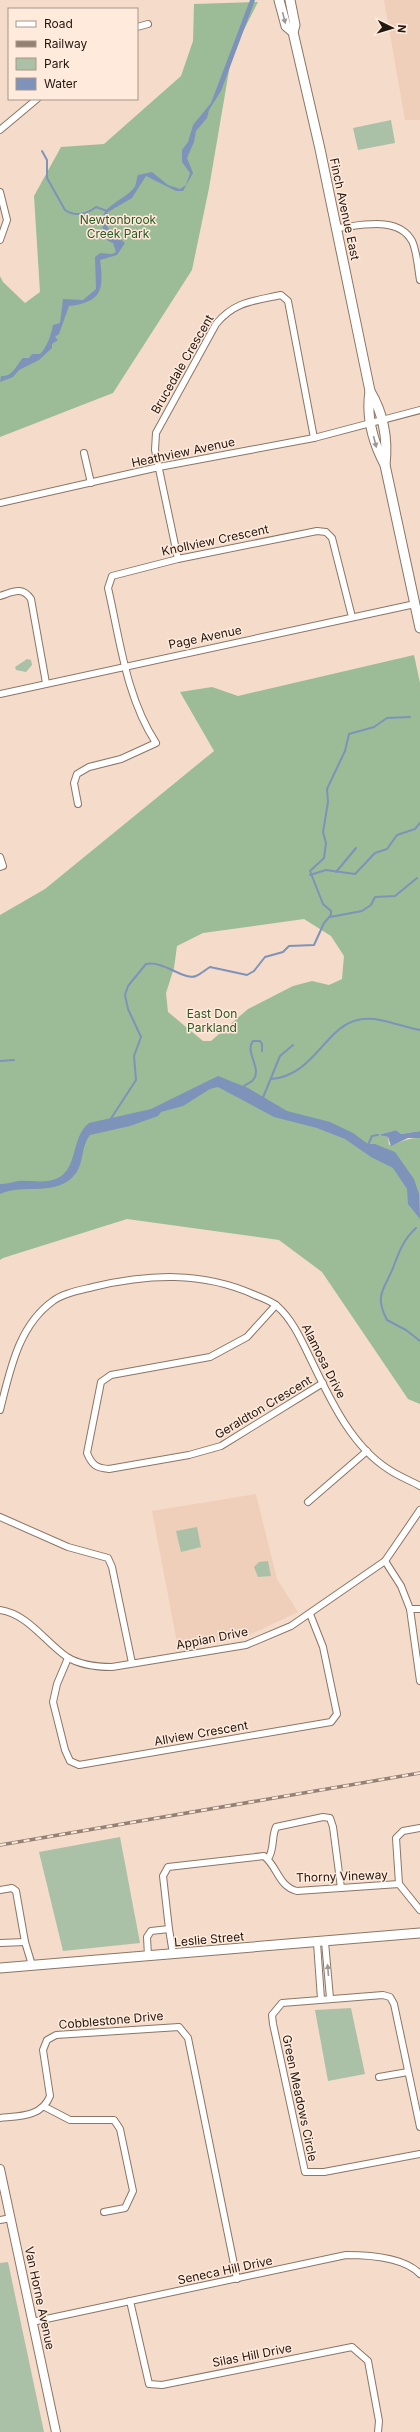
<svg xmlns="http://www.w3.org/2000/svg" width="420" height="2432" viewBox="0 0 420 2432" font-family="Inter,sans-serif">
	<style>
		.built { fill: #efcfba }
		.green { fill: #aac1a7 }
		.forest { fill: #9bbc96; fill-rule: evenodd }
		.water { fill: #7e93ba }
		.lines { fill: none; stroke-linecap: round; stroke-linejoin: round }
		.stream { stroke: #7e93ba; stroke-width: 2 }
		.minor-casing { stroke: #8c7565; stroke-width: 8 }
		.tertiary-casing { stroke: #8c7565; stroke-width: 10 }
		.secondary-casing { stroke: #8c7565; stroke-width: 11 }
		.minor { stroke: #fff; stroke-width: 6 }
		.tertiary { stroke: #fff; stroke-width: 8 }
		.secondary { stroke: #fff; stroke-width: 9 }
		.rail-casing { stroke: #938175; stroke-width: 3.5 }
		.rail { stroke: #ffeadb; stroke-width: 2; stroke-dasharray: 6; stroke-linecap: butt }
		.oneway { fill: #9b9794 }
		.labels { text-anchor: middle; dominant-baseline: central; stroke-width: 3; stroke-linejoin: round; paint-order: stroke }
		.street-label { font-size: 12px; fill: #201711; stroke: #ffeadb }
		.park-label { font-size: 12px; fill: #2b5826; stroke: #ffeadb }
	</style>
	<rect width="100%" height="100%" fill="#f5dbca"/>
	<g class="built">
		<path d="M384,0H420V120H405Z"/>
		<path d="M256,1494L277,1579L298,1612L249,1635L178,1648L152,1511Z"/>
	</g>
	<g class="green">
		<path d="M391,120L395,143L358,150L353,128Z"/>
		<path d="M27,659L31,660L32,665L26,672L16,670L15,667Z"/>
		<path d="M197,1527L201,1547L181,1552L176,1531Z"/>
		<path d="M268,1561L271,1576L258,1577L254,1567L259,1562Z"/>
		<path d="M120,1837L140,1943L63,1951L39,1852Z"/>
		<path d="M351,2008L365,2074L328,2081L315,2010Z"/>
		<path d="M8,2262L44,2432H0V2263Z"/>
	</g>
	<g class="forest">
		<path d="M258,2L232,53L209,188L192,270L113,393L0,437V276L3,282L25,303L40,292L34,196L61,147L104,144L181,76L193,41L194,4Z"/>
		<path d="M414,655L420,683V1131L401,1134L396,1130L378,1135L388,1137L389,1145C400,1143 409,1137 420,1138V1404L408,1399L322,1272L279,1240L127,1219L3,1258L0,1260V915L45,889L214,751L180,692L212,687L238,696ZM304,919L331,936L344,956L342,979L329,985L312,981L293,986L248,1009L211,1041H203L168,1012L166,993L174,968L177,946L203,933Z"/>
	</g>
	<g class="water">
		<path d="M250,0H255L221,91L209,110L207,118L196,131L194,142L187,158L193,173L183,191H176L146,176L132,198L108,212L105,222L108,228L125,243L117,255L100,260C104,290 102,302 69,306L59,334L55,337L58,340L52,344V348L39,360L19,370L13,377L0,382L1,376C13,377 16,365 23,358H29L32,354H40C47,347 51,335 53,325L60,323L63,299L83,300L96,289L95,257L100,253L112,254L116,252L113,243L108,241C106,235 102,229 102,223C100,207 125,199 133,189C137,185 136,179 138,175L152,172L168,185L180,189L186,185L190,173L182,162V150L188,142L193,125L211,103Z"/>
		<path d="M218,1076L248,1088L287,1111L330,1122L353,1133L368,1144H375L395,1152L414,1179L419,1194L420,1219L408,1204L407,1189L393,1168L371,1157L345,1139L317,1128L274,1117L218,1087L210,1089L183,1106L161,1112L158,1116L130,1126L90,1135C81,1146 84,1162 76,1173C58,1198 23,1183 0,1194V1184C6,1184 12,1182 18,1181C32,1180 45,1184 58,1178C78,1168 71,1137 89,1123L151,1109Z"/>
		<path d="M396,1130L401,1134L420,1131V1138H408L391,1146L388,1137L378,1135Z"/>
	</g>
	<g class="lines">
		<g class="stream">
			<path d="M42,151L47,160V178L65,210C75,217 87,214 96,207L107,211"/>
			<path d="M336,872L356,848"/>
			<path d="M310,875L326,870L355,874L375,853L387,849L397,835L415,829L420,823"/>
			<path d="M330,917L362,911L371,905L375,897L395,896L417,878"/>
			<path d="M0,1061L14,1060"/>
			<path d="M271,1079C316,1076 326,1022 363,1019C381,1017 402,1027 420,1030"/>
			<path d="M243,1087C246,1084 251,1083 253,1080C263,1069 244,1052 253,1041H260L262,1044V1051"/>
			<path d="M262,1100L280,1056L293,1045"/>
			<path d="M110,1120L136,1080L134,1056L141,1037L128,1009L125,995L128,986L146,964C163,960 184,981 196,976C201,974 205,970 210,967L247,975L254,971L265,957L283,952L289,946L314,945L324,923L331,915V911L323,904L310,871L324,858L326,843L323,832L328,802L327,789L345,751L349,734L374,727L387,718L410,717"/>
			<path d="M368,1145L372,1136L378,1135"/>
			<path d="M416,1228C403,1240 399,1252 393,1268C384,1290 374,1295 387,1320L406,1330L420,1341"/>
		</g>
		<g class="minor-casing">
			<g id="minor">
				<path d="M137,27L148,24"/>
				<path d="M0,130L37,99"/>
				<path d="M0,192L7,220L0,240"/>
				<path d="M337,228C359,226 398,215 412,241C417,251 418,269 420,280"/>
				<path d="M84,453L91,483"/>
				<path d="M0,503L159,467L314,438L420,410"/>
				<path d="M178,559L155,450L156,433L216,324C235,301 254,301 281,295L288,301L314,438"/>
				<path d="M0,596C13,592 22,586 31,599L46,683"/>
				<path d="M0,694L415,604"/>
				<path d="M78,804L74,783L77,774L89,767L121,759L156,743C126,697 120,640 108,588L112,576L178,559L317,531L326,532L332,538L352,617"/>
				<path d="M0,857L3,866L0,867"/>
				<path d="M276,1305L247,1337L210,1357L111,1375L101,1382L87,1453C92,1465 96,1468 109,1469L189,1455L221,1446L323,1383"/>
				<path d="M0,1410C10,1371 18,1326 53,1301C63,1293 81,1290 93,1287C148,1274 202,1271 255,1295C262,1298 271,1301 277,1306C294,1321 303,1344 313,1364C331,1401 352,1446 388,1469C398,1476 409,1480 420,1486"/>
				<path d="M308,1502L367,1451"/>
				<path d="M0,1517L68,1547L108,1558L112,1567L132,1663"/>
				<path d="M385,1561L401,1586L410,1609L420,1681"/>
				<path d="M410,1609H420"/>
				<path d="M0,1610C28,1614 45,1642 67,1657C80,1665 97,1667 112,1667L246,1645L291,1626L385,1561L420,1510"/>
				<path d="M68,1658L57,1684L53,1702L65,1750L70,1761L79,1765L331,1722L337,1714L323,1647L310,1614"/>
				<path d="M268,1859C275,1848 271,1838 276,1827L323,1817L330,1818L333,1827L341,1888"/>
				<path d="M399,1884L396,1838L403,1831L420,1828"/>
				<path d="M0,1890L12,1888L16,1891L25,1942L32,1965"/>
				<path d="M169,1929L173,1954"/>
				<path d="M325,1942L330,1998"/>
				<path d="M0,1943L25,1942"/>
				<path d="M317,1943L321,1999"/>
				<path d="M148,1956L147,1937L151,1931L169,1929L163,1876L168,1867L264,1856C278,1867 278,1886 297,1891L399,1884L420,1910"/>
				<path d="M379,2077L408,2072"/>
				<path d="M45,2107L70,2120H114L120,2129L133,2191L125,2208L104,2212"/>
				<path d="M0,2118C19,2116 42,2117 50,2096L43,2050L47,2040L56,2035L179,2027L188,2038L237,2279"/>
				<path d="M420,2127L394,2004L390,1997L383,1995L282,2003L272,2015L273,2024L305,2172H324L420,2154"/>
				<path d="M0,2220L11,2218"/>
				<path d="M130,2301L149,2384L162,2385L352,2347L368,2361L379,2421L378,2432"/>
				<path d="M32,2322L346,2255C368,2255 404,2257 420,2274"/>
			</g>
		</g>
		<g class="tertiary-casing">
			<path id="tertiary" d="M0,2169L56,2432"/>
		</g>
		<g class="secondary-casing">
			<g id="secondary">
				<path d="M279,0L286,26L293,32"/>
				<path d="M290,0L295,25L293,32L320,149L370,391C366,416 373,442 385,465L420,628"/>
				<path d="M370,391C383,413 388,439 385,465"/>
				<path d="M0,1968L420,1933"/>
			</g>
		</g>
		<use href="#minor" class="minor"/>
		<use href="#tertiary" class="tertiary"/>
		<use href="#secondary" class="secondary"/>
		<g class="rail-casing">
			<path id="rail" d="M0,1845L420,1773"/>
		</g>
		<use href="#rail" class="rail"/>
	</g>
	<defs><path id="oneway-solid" d="M-6-.8H1V-3.2L6.5 0L1 3.2V.8H-6Z"/></defs>
	<g class="oneway">
		<use href="#oneway-solid" transform="translate(284 18) rotate(76)"/>
		<use href="#oneway-solid" transform="translate(375 442) rotate(76)"/>
		<use href="#oneway-solid" transform="translate(328 1970) rotate(-95)"/>
	</g>
	<g class="labels">
		<g class="street-label">
			<text transform="translate(345 209) rotate(78)">Finch Avenue East</text>
			<text transform="translate(182 364) rotate(-60)">Brucedale Crescent</text>
			<text transform="translate(183 452) rotate(-12)">Heathview Avenue</text>
			<text transform="translate(215 540) rotate(-12)">Knollview Crescent</text>
			<text transform="translate(205 637) rotate(-12)">Page Avenue</text>
			<text transform="translate(324 1361) rotate(63)">Alamosa Drive</text>
			<text transform="translate(263 1407) rotate(-31)">Geraldton Crescent</text>
			<text transform="translate(212 1638) rotate(-11)">Appian Drive</text>
			<text transform="translate(201 1733) rotate(-10)">Allview Crescent</text>
			<text transform="translate(342 1876) rotate(-2)">Thorny Vineway</text>
			<text transform="translate(209 1939) rotate(-5)">Leslie Street</text>
			<text transform="translate(111 2020) rotate(-5)">Cobblestone Drive</text>
			<text transform="translate(300 2098) rotate(78)">Green Meadows Circle</text>
			<text transform="translate(225 2270) rotate(-12)">Seneca Hill Drive</text>
			<text transform="translate(40 2298) rotate(78)">Van Horne Avenue</text>
			<text transform="translate(252 2355) rotate(-11)">Silas Hill Drive</text>
		</g>
		<g class="park-label">
			<text x="118" y="219">Newtonbrook<tspan x="118" dy="14">Creek Park</tspan></text>
			<text x="212" y="1013">East Don<tspan x="212" dy="14">Parkland</tspan></text>
		</g>
	</g>
	<rect x="8" y="8" width="130" height="92" fill="#ffeadb" stroke="#a6968a"/>
	<rect x="16" y="21" width="20" height="6" fill="#ffffff" stroke="#a6968a"/>
	<text x="44" y="28" font-size="12" fill="#201711">Road</text>
	<rect x="16" y="41" width="20" height="6" fill="#938175" stroke="#a6968a"/>
	<text x="44" y="48" font-size="12" fill="#201711">Railway</text>
	<rect x="16" y="58" width="20" height="12" fill="#aac1a7" stroke="#a6968a"/>
	<text x="44" y="68" font-size="12" fill="#201711">Park</text>
	<rect x="16" y="78" width="20" height="12" fill="#7e93ba" stroke="#a6968a"/>
	<text x="44" y="88" font-size="12" fill="#201711">Water</text>
	<g transform="translate(392 28) rotate(95)" stroke="#ffeadb" stroke-width="3" paint-order="stroke">
	<path d="M0-3L7 15L0 10L-7 15Z" fill="#201711"/>
	<text y="-6" font-size="11" font-weight="bold" text-anchor="middle" fill="#201711">N</text>
	</g>
</svg>
